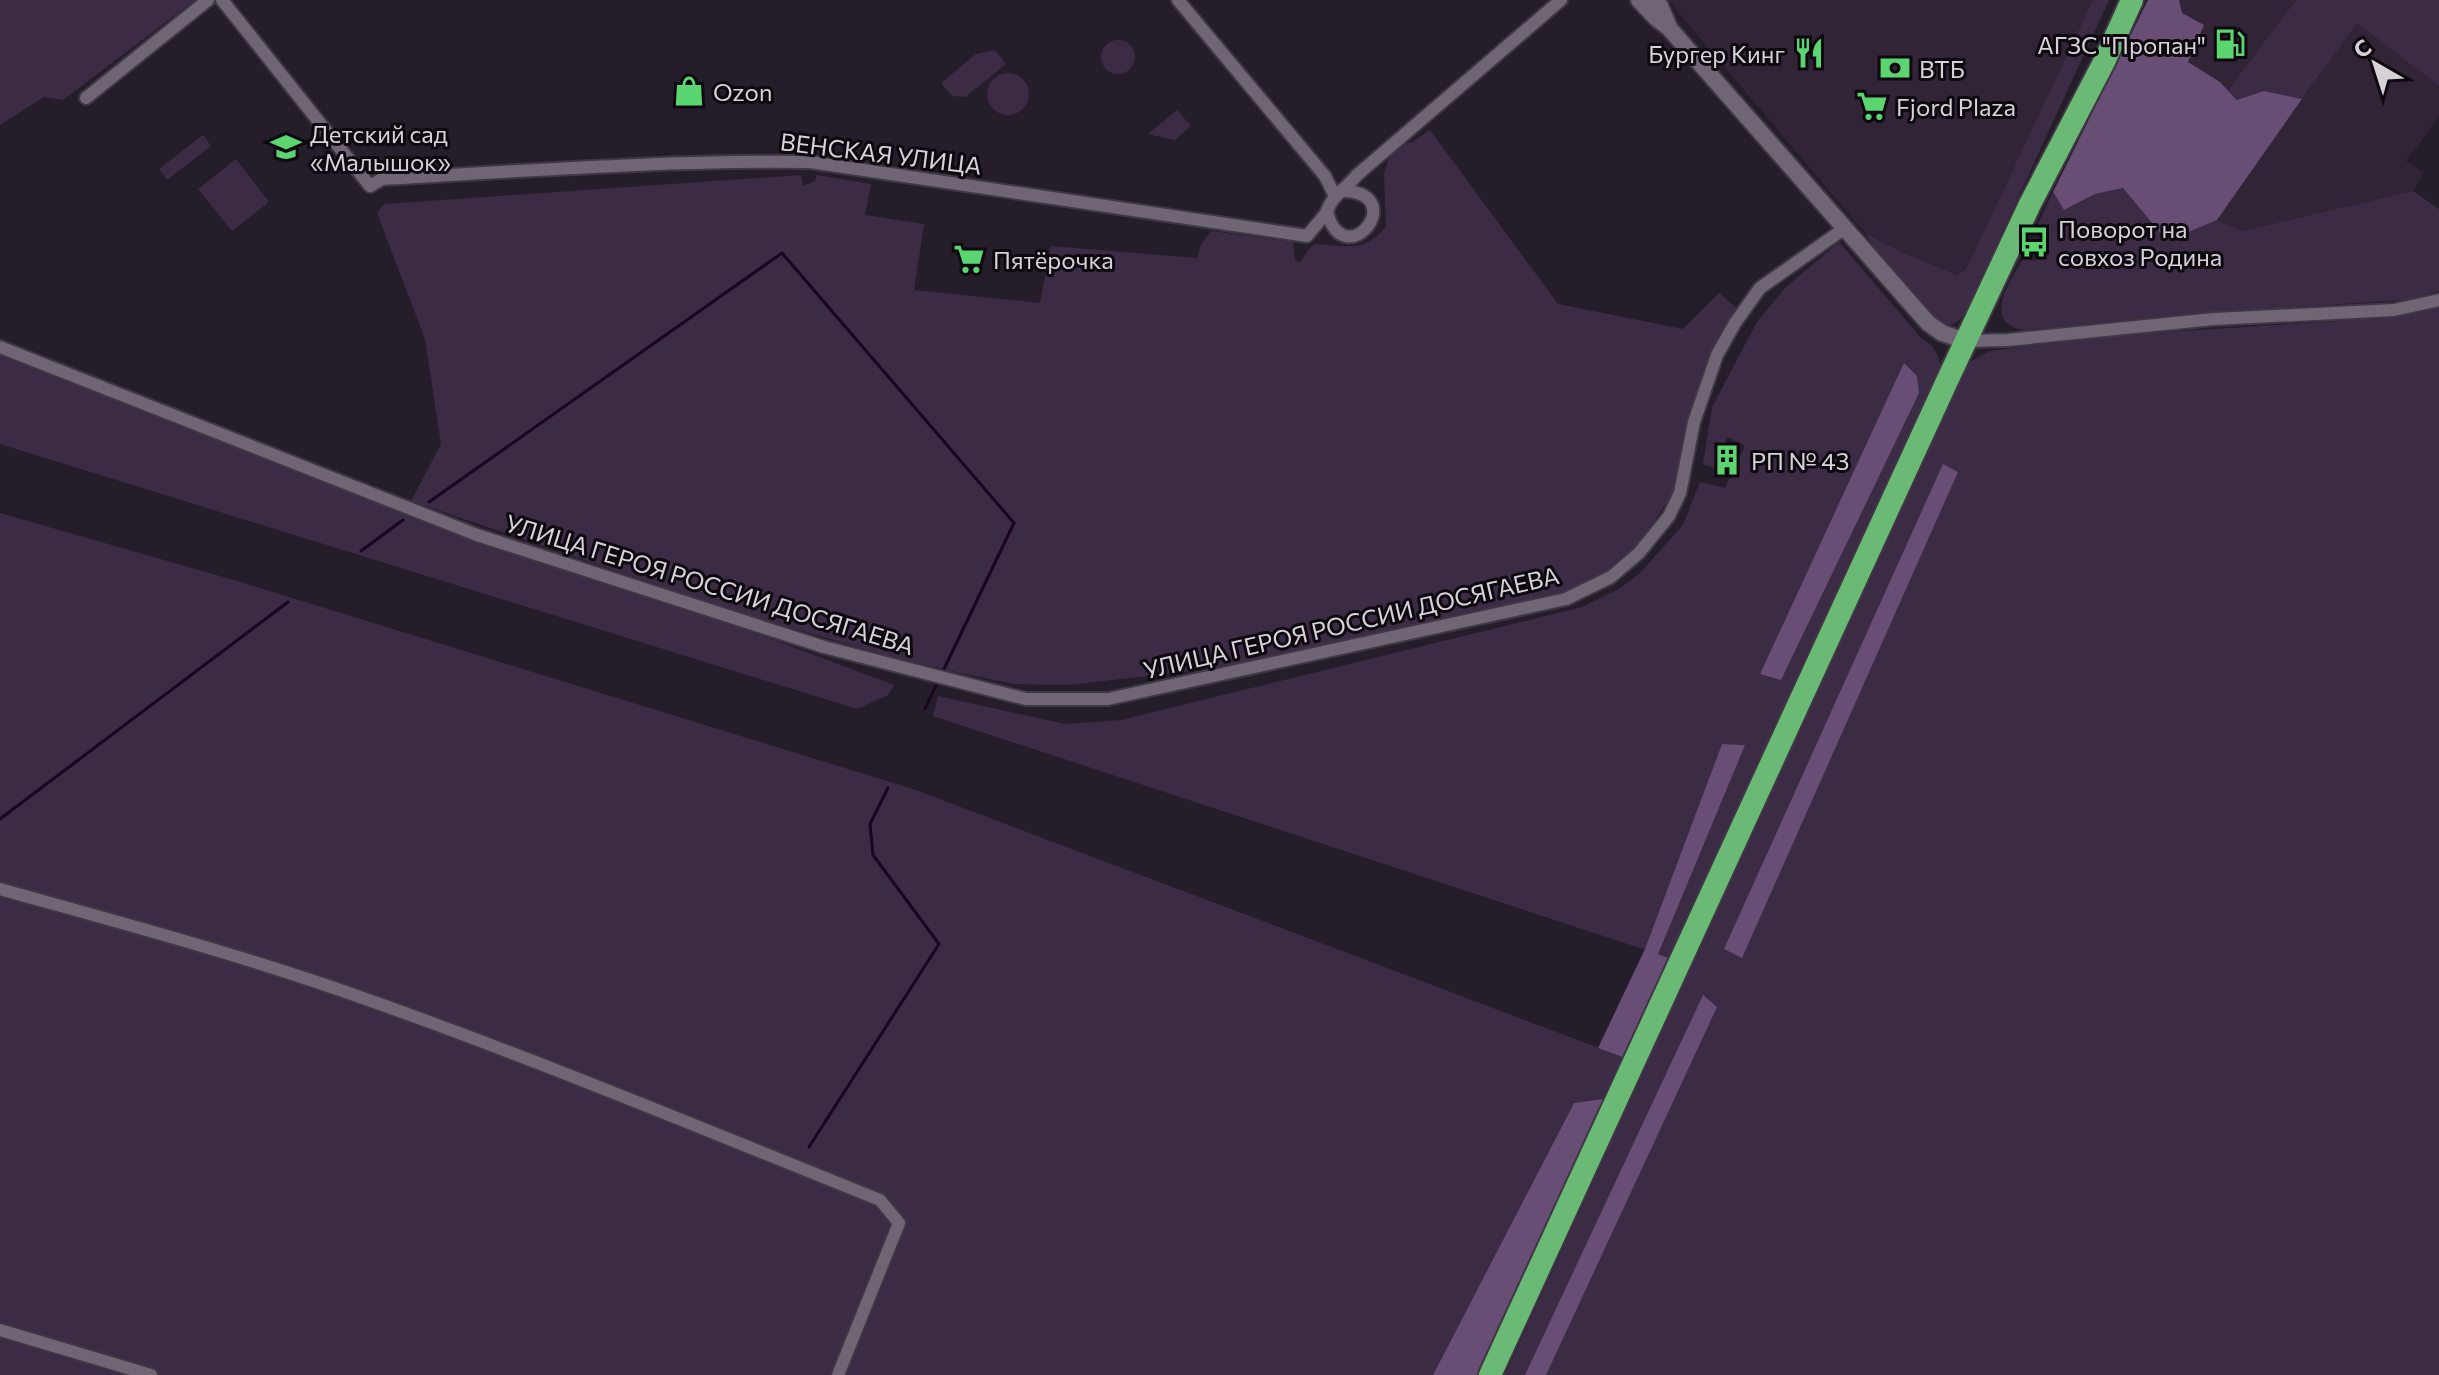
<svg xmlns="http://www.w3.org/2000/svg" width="2439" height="1375" viewBox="0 0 2439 1375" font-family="Commissioner,sans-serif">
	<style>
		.built { fill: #312437 }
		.green { fill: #3c2b45; fill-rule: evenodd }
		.forest { fill: #684e74 }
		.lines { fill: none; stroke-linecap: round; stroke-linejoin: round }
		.stream { stroke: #1b0424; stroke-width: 3 }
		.minor-casing { stroke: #3f3743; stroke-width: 16 }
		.tertiary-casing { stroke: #3f3743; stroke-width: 20 }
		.trunk-casing { stroke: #3f3743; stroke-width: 26 }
		.minor { stroke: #6f6575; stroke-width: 12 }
		.tertiary { stroke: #6f6575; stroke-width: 16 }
		.trunk { stroke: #6aba76; stroke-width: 22 }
		.labels { text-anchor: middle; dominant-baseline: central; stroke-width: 6; stroke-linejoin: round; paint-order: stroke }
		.poi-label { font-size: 24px; fill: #d7d1da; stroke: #0d090f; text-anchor: start }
		.street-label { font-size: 24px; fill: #d7d1da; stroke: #0d090f }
	</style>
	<rect width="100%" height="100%" fill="#261d2b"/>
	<g class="built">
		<path d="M1668,0H2093L1966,269L1956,275L1906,254L1865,233Z"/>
		<path d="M2179,0H2296L2228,90L2220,82L2188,62Z"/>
		<path d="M2357,22L2439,86V117L2406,161L2424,173L2413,191L2242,231L2217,220Z"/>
	</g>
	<g class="green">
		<path d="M0,0H195L63,100L44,97L0,125Z"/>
		<path d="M2093,0H2109L1964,315C1955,325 1949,327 1936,325L1900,285L1865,233L1906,254L1957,275L1966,269Z"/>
		<path d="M2296,0H2439V86L2357,23L2302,99L2264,91L2238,100L2228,90Z"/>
		<circle cx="1118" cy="57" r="17"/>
		<path d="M995,50L1006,64L965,97L952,96L941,83L976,54Z"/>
		<circle cx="1008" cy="94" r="21"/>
		<path d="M1177,110L1191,126L1175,140L1148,134Z"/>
		<path d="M1430,130L1558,304L1683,329L1719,293L1739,310L1717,343L1698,392L1675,490L1636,548L1608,574L1564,594L1381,636L1219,668L1068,685L1014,684L960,673L882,654L734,611L411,501L441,444L425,339L377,213L384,204L801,175L803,186L815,181L817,175L871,184L865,215L924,224L914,290L1040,303L1051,246L1197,258L1201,244L1211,231L1293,242L1295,260L1300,262L1311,247L1316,244C1347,246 1365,253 1386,226L1384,174L1388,160L1400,146L1412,142Z"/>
		<path d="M203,135L211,146L167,180L159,169Z"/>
		<path d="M236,159L269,202L232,231L198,189Z"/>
		<path d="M2123,188L2167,241L2217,220L2242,231L2413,191L2439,209V291L2405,300L2186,314L2025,330C1979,324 2012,279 2024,257L2034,261L2049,230L2037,226L2053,192L2064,210L2095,194Z"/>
		<path d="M1839,242L1921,338C1934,346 1940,355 1941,371L1676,961L1654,952L1744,745L1722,744L1646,950L933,716L938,696L1065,724L1121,720L1582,607L1619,589L1639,574L1683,525L1700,482L1725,488L1745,446L1727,437L1713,468L1703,464L1712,407L1757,322L1785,288ZM1904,364L1915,391L1760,674L1899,378Z"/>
		<path d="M2439,308V1375H1546L1551,1364L1537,1351L1525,1375H1505L1966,364L1990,351L2119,335L2338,321Z"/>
		<path d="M0,349L894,685L888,695L857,709L0,444Z"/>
		<path d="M0,513L237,581L913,789L1628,1059L1610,1098L1574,1103L1433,1375H0Z"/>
	</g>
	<g class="forest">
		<path d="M2148,0H2179L2182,13L2204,25L2188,62L2220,82L2237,100L2264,91L2302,99L2217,220L2167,241L2123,188L2095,194L2064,210L2053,192Z"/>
		<path d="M1904,363L1917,376L1919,393L1781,680L1760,674Z"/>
		<path d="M1943,464L1958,472L1742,958L1724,949Z"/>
		<path d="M1722,744L1745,745L1658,954L1676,961L1628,1059L1598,1048L1645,949Z"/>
		<path d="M1703,995L1717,1007L1546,1375H1525Z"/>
		<path d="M1610,1098L1481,1375H1433L1574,1103Z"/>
	</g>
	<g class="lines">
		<g class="stream">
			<path d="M429,502L782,253L1014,523L944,669"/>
			<path d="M361,551L403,520"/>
			<path d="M925,709L936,685"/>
			<path d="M0,819L288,602"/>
			<path d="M809,1147L939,944L873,855L870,824L888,788"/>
		</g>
		<g class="minor-casing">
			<g id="minor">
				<path d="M222,0L370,186L382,179C525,171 667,160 810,162L1307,236L1327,212"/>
				<path d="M1178,0L1325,176L1335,196"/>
				<path d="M86,98L208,0"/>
				<path d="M1345,191C1410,195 1345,276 1327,212C1331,196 1346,189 1357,175L1561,0"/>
				<path d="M1966,341L2008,340L2214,319L2394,310L2439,300"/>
				<path d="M0,347L477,535L824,647L1026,699H1108L1566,599L1611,577L1639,553L1669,516L1680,493L1694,422L1717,355L1735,323L1760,288L1845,228"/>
				<path d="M0,889C121,923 242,955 360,997C536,1059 708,1131 880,1200L899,1223L838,1375"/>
				<path d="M0,1330L151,1375"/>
			</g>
		</g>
		<g class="tertiary-casing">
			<g id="tertiary">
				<path d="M1639,0L1656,18L1669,28L1928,323L1942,333L1966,341"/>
				<path d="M1655,0L1660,6L1669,27"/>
			</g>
		</g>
		<g class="trunk-casing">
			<path id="trunk" d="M1490,1375L1947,381L2030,204L2104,62L2132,0"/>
		</g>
		<use href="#minor" class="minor"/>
		<use href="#tertiary" class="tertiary"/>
		<use href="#trunk" class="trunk"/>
	</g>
	<defs>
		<g id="fuel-bare" transform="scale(2.4)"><path d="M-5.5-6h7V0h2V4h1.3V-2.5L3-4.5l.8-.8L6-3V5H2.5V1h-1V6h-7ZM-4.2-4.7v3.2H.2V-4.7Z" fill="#5ad56f" stroke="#0d090f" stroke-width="2.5" paint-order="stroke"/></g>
		<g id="restaurant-bare" transform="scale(2.4)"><path d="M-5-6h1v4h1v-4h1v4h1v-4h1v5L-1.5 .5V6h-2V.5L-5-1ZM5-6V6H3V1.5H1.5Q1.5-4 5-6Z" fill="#5ad56f" stroke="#0d090f" stroke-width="2.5" paint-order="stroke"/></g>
		<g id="bank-bare" transform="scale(2.4)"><path d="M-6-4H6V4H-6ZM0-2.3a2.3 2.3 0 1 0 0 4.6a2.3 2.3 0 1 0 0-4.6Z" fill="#5ad56f" stroke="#0d090f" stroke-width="2.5" paint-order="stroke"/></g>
		<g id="shop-bare" transform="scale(2.4)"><path d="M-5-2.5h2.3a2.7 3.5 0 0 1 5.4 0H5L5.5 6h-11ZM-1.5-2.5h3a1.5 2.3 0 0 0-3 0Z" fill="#5ad56f" stroke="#0d090f" stroke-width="2.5" paint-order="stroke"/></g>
		<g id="supermarket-bare" transform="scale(2.4)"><path d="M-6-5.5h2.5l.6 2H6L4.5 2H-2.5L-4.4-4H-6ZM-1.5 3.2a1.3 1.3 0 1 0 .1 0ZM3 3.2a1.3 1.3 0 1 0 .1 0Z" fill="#5ad56f" stroke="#0d090f" stroke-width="2.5" paint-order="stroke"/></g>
		<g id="school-bare" transform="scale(2.4)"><path d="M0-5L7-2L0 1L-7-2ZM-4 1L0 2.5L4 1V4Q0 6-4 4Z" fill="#5ad56f" stroke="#0d090f" stroke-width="2.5" paint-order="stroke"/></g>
		<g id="bus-bare" transform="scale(2.4)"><path d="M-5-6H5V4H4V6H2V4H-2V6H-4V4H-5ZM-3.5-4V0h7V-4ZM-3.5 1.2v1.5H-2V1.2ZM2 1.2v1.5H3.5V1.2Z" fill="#5ad56f" stroke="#0d090f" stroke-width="2.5" paint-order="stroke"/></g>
		<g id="building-bare" transform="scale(2.4)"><path d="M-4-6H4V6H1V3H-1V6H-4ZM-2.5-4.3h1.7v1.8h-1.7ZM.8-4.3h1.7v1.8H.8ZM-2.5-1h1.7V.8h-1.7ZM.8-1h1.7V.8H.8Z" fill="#5ad56f" stroke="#0d090f" stroke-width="2.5" paint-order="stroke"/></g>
	</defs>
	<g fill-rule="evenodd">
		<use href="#fuel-bare" x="2230" y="44"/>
		<use href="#restaurant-bare" x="1809" y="53"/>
		<use href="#bank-bare" x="1895" y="68"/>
		<use href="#shop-bare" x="689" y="91"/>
		<use href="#supermarket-bare" x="1872" y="106"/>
		<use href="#school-bare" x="286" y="147"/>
		<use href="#bus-bare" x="2034" y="242"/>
		<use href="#supermarket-bare" x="969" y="259"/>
		<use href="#building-bare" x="1727" y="460"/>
	</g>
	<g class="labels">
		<g class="poi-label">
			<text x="2206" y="44" text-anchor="end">АГЗС "Пропан"</text>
			<text x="1785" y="53" text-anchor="end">Бургер Кинг</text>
			<text x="1919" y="68">ВТБ</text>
			<text x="713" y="91">Ozon</text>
			<text x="1896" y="106">Fjord Plaza</text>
			<text x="310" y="133">Детский сад<tspan x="310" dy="28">«Малышок»</tspan></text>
			<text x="2058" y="228">Поворот на<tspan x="2058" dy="28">совхоз Родина</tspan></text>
			<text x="993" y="259">Пятёрочка</text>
			<text x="1751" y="460">РП № 43</text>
		</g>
		<g class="street-label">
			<text transform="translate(881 153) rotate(7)">ВЕНСКАЯ УЛИЦА</text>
			<text transform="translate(710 584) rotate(17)">УЛИЦА ГЕРОЯ РОССИИ ДОСЯГАЕВА</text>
			<text transform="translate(1351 622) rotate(-13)">УЛИЦА ГЕРОЯ РОССИИ ДОСЯГАЕВА</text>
		</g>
	</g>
	<g transform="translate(2375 64) rotate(321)" stroke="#0d090f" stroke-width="6" paint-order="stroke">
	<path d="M0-6L14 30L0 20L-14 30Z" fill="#d7d1da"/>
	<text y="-12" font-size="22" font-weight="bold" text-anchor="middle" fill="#d7d1da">С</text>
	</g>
</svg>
